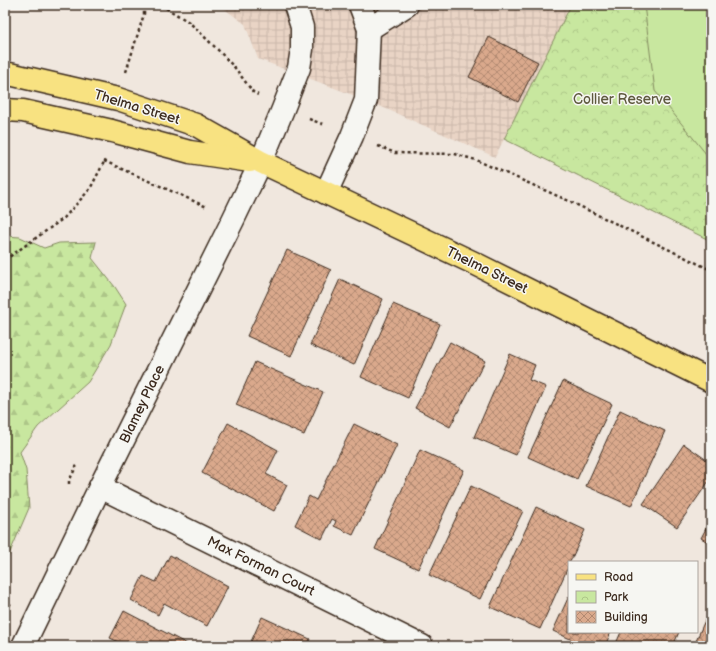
<svg xmlns="http://www.w3.org/2000/svg" width="716" height="651" viewBox="0 0 716 651" font-family="'Balsamiq Sans',sans-serif">
	<style>
		.industrial { fill: url(#industrial-grid) }
		.forest { fill: url(#forest-firs); stroke: #82885e }
		.park { fill: url(#park-crowns); stroke: #82885e }
		.pitch { fill: #c8e79f; stroke: #82885e }
		.building { fill: url(#building-cross-hatch); stroke: #3b2a1e }
		.lines { fill: none; stroke-linecap: round; stroke-linejoin: round }
		.minor-casing { stroke: #3b2a1e; stroke-width: 25 }
		.major-casing { stroke: #3b2a1e; stroke-width: 25 }
		.path { stroke: #3b2a1e; stroke-width: 2.5; stroke-dasharray: 3 3; stroke-linecap: butt }
		.minor { stroke: #f6f6f2; stroke-width: 22 }
		.major { stroke: #f8e281; stroke-width: 22 }
		.labels { text-anchor: middle; dominant-baseline: central; stroke-width: 3; stroke-linejoin: round; paint-order: stroke }
		.park-label { font-size: 14px; fill: #5e593e; stroke: #f6f6f2 }
		.street-label { font-size: 14px; fill: #3b2a1e; stroke: #f6f6f2 }
	</style>
	<defs>
		<pattern id="industrial-grid" width="8" height="8" patternUnits="userSpaceOnUse"><rect width="8" height="8" fill="#e9d4c5"/><path d="M0 4h8M4 0v8" fill="none" stroke="#c9b6a9"/></pattern>
		<pattern id="forest-firs" width="22" height="20" patternUnits="userSpaceOnUse"><rect width="22" height="20" fill="#c8e79f"/><path d="M5 1l3.5 6h-7zM16 11l3.5 6h-7z" fill="#adc688"/></pattern>
		<pattern id="park-crowns" width="20" height="18" patternUnits="userSpaceOnUse"><rect width="20" height="18" fill="#c8e79f"/><path d="M2 6a3 3 0 1 1 6 0M12 15a3 3 0 1 1 6 0" fill="none" stroke="#adc688"/></pattern>
		<pattern id="building-cross-hatch" width="8" height="8" patternUnits="userSpaceOnUse"><rect width="8" height="8" fill="#daa98c"/><path d="M0 0l8 8M0 8l8-8" fill="none" stroke="#b28a72"/></pattern>
	</defs>
	<rect width="100%" height="100%" fill="#f0e7de"/>
	<filter id="ink" filterUnits="userSpaceOnUse"><feTurbulence type="fractalNoise" baseFrequency=".025" numOctaves="2"/><feDisplacementMap in="SourceGraphic" scale="8" xChannelSelector="R" yChannelSelector="G"/><feConvolveMatrix kernelMatrix="1 2 1 2 8 2 1 2 1" color-interpolation-filters="sRGB"/></filter>
	<g filter="url(#ink)">
		<path class="industrial" d="M219,5H571L495,157L366,100L258,59L245,24Z"/>
		<path class="forest" d="M5,236L20,237L44,248L59,243L96,242L92,258L115,287L126,304L111,344L88,382L38,427L20,452L26,470L29,508L5,564Z"/>
		<path class="park" d="M571,5H711V241L504,139Z"/>
		<path class="pitch" d="M644,5H711V160L655,91Z"/>
		<g class="building">
			<path d="M489,37L538,62L518,102L469,77Z"/>
			<path d="M287,250L331,270L291,356L247,336Z"/>
			<path d="M340,279L383,299L354,365L310,345Z"/>
			<path d="M393,304L440,324L408,398L361,377Z"/>
			<path d="M450,342L485,361L450,427L415,408Z"/>
			<path d="M510,354L535,365L529,380L546,387L516,455L474,437Z"/>
			<path d="M255,362L323,392L304,435L236,405Z"/>
			<path d="M563,381L612,404L577,479L528,457Z"/>
			<path d="M620,410L665,431L631,506L586,486Z"/>
			<path d="M228,423L278,450L266,474L287,485L274,511L202,473Z"/>
			<path d="M354,424L397,445L353,535L334,526L336,521L332,519L322,539L295,525L309,496L316,500Z"/>
			<path d="M684,444L711,463V478L677,527L643,504Z"/>
			<path d="M420,450L464,470L418,569L375,549Z"/>
			<path d="M471,486L523,511L480,599L429,575Z"/>
			<path d="M536,507L585,530L570,562H569V565L540,629L490,607Z"/>
			<path d="M711,519V544L701,538Z"/>
			<path d="M170,555L228,586L207,626L164,603L158,615L131,600L143,576L156,582Z"/>
			<path d="M569,596V632H611L605,646H580L581,644L553,631Z"/>
			<path d="M124,611L191,646H122L123,644L110,638Z"/>
			<path d="M262,617L310,639L307,646H249Z"/>
			<path d="M705,620L711,622V646H694Z"/>
			<path d="M621,632H679L673,646H615Z"/>
		</g>
		<g class="lines">
			<g class="minor-casing">
				<g id="minor">
					<path d="M369,29L407,5"/>
					<path d="M326,193L352,136L366,100L369,29L360,5"/>
					<path d="M100,487L422,646"/>
					<path d="M23,646L100,487L233,220L261,162L283,109L299,68L302,49V27L295,5"/>
				</g>
			</g>
			<g class="major-casing">
				<g id="major">
					<path d="M5,73L118,99L196,125L261,162L474,263L711,381"/>
					<path d="M5,110L23,111L112,131L190,152L250,161"/>
				</g>
			</g>
			<g class="path">
				<path d="M161,5L189,22L218,50L235,68L253,92L258,95"/>
				<path d="M126,72L144,14V5"/>
				<path d="M309,119L325,125"/>
				<path d="M378,146L395,153L455,154L476,160L569,201L711,270"/>
				<path d="M104,161L207,207"/>
				<path d="M5,260L64,218L90,189L102,166L104,162"/>
				<path d="M69,484V481L76,467L77,466"/>
				<path d="M5,601L11,605"/>
			</g>
			<use href="#minor" class="minor"/>
			<use href="#major" class="major"/>
		</g>
	</g>
	<g class="labels">
		<g class="park-label">
			<text x="622" y="99">Collier Reserve</text>
		</g>
		<g class="street-label">
			<text transform="translate(137 107) rotate(17)">Thelma Street</text>
			<text transform="translate(487 270) rotate(26)">Thelma Street</text>
			<text transform="translate(142 404) rotate(-64)">Blamey Place</text>
			<text transform="translate(261 566) rotate(26)">Max Forman Court</text>
		</g>
	</g>
	<rect width="716" height="651" fill="none" stroke="#f6f6f2" stroke-width="20"/>
	<rect x="10" y="10" width="696" height="631" fill="none" stroke="#3b2a1e" stroke-width="1.5" filter="url(#ink)"/>
	<rect x="568" y="561" width="130" height="72" fill="#f6f6f2" stroke="#aba49d"/>
	<rect x="576" y="574" width="20" height="6" fill="#f8e281" stroke="#aba49d"/>
	<text x="604" y="581" font-size="12" fill="#3b2a1e">Road</text>
	<rect x="576" y="591" width="20" height="12" fill="url(#park-crowns)" stroke="#aba49d"/>
	<text x="604" y="601" font-size="12" fill="#3b2a1e">Park</text>
	<rect x="576" y="611" width="20" height="12" fill="url(#building-cross-hatch)" stroke="#aba49d"/>
	<text x="604" y="621" font-size="12" fill="#3b2a1e">Building</text>
</svg>
